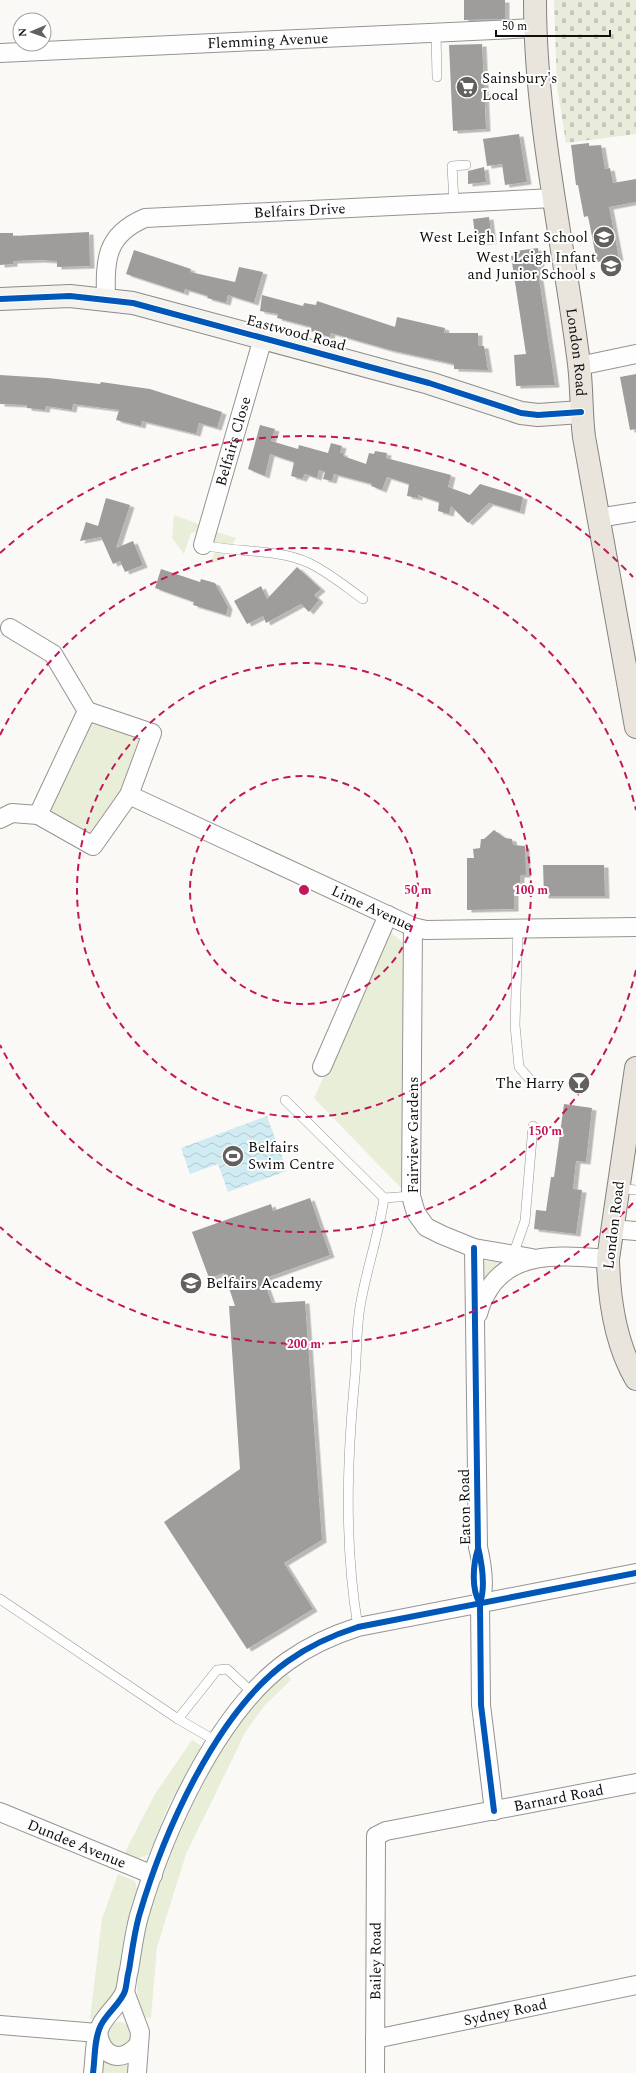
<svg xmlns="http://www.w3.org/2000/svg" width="636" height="2073" viewBox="0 0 636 2073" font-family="Spectral,serif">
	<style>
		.grass { fill: #e8eed8 }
		.cemetery { fill: url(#cemetery-stones) }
		.water { fill: url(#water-waves) }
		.building { fill: #9f9d9b; filter: url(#shadow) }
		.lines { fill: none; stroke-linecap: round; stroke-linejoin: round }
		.lane-casing { stroke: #959493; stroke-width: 10 }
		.street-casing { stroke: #959493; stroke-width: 20 }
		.secondary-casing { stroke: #8c8b8a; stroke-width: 24 }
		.primary-casing { stroke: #838280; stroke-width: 24 }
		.lane { stroke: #fefefe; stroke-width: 9 }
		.street { stroke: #fefefe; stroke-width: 18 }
		.secondary { stroke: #f4f2ec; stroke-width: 22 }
		.primary { stroke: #eae5dc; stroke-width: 22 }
		.cycleway-casing { stroke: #fff; stroke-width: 8 }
		.cycleway { stroke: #0057b8; stroke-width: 6 }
		.ring { fill: none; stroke: #c2185b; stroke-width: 2; stroke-dasharray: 7 5 }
		.labels { text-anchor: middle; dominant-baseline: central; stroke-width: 4; stroke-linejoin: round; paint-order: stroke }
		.street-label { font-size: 15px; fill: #0f0f0f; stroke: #fff }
		.poi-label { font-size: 15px; fill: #0f0f0f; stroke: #fff; text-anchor: start }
		.centre { fill: #c2185b; stroke: #fff; stroke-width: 2 }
		.ring-label { font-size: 12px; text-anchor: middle; font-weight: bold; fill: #c2185b; stroke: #fff; stroke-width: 4; stroke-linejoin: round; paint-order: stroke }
	</style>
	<defs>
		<pattern id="cemetery-stones" width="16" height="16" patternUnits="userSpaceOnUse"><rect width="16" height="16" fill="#e9ebdb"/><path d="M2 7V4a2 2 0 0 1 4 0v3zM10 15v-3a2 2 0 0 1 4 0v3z" fill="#c7c8bb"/></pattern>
		<pattern id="water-waves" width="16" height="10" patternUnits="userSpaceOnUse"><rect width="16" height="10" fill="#d0ebf2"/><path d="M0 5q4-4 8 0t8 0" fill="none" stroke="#b1c8ce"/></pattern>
		<filter id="shadow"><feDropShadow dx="4.5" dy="2.5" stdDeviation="0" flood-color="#0004"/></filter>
	</defs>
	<rect width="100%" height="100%" fill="#fbf9f6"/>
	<g class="grass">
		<path d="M174,515L201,525L199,532L191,533L184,554L172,538Z"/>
		<path d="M210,530L236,538C230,547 223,563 211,563L216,546L208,542Z"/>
		<path d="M89,715L146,736L124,794L92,839L45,813Z"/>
		<path d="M390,932L404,943L401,1188L314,1098Z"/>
		<path d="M485,1261L505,1262L486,1283H483L481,1264Z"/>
		<path d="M287,1674L291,1680L265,1705L246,1731L186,1854L157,1947L151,2018L137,2017C137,1985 136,1951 145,1920C155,1882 171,1846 188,1810C205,1774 224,1736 251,1706C262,1694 274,1684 287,1674Z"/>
		<path d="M192,1740L203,1747L167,1808L154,1842L148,1855L136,1859L124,1854L155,1794Z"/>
		<path d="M118,1874L135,1881L137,1889L125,1930L117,1984L113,1994L101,2013L92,2019H90L102,1919Z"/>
		<circle cx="119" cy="2035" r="13"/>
		<path d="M102,2060L121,2064L128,2063L129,2073H100Z"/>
	</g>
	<path class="cemetery" d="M554,0H636V134L566,143L557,86Z"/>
	<path class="water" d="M267,1116L287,1171L228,1192L218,1164L190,1174L181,1148Z"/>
	<g class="building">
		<path d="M464,0H505V19L464,20Z"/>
		<path d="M482,44L486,129L453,131L449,45Z"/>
		<path d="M519,134L527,182L505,185L502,164L487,166L483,139Z"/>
		<path d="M589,143V146L601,145L605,169L610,168L613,183L636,179V202L609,207L619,258L597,262L588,216L584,217L578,185H576L571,145Z"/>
		<path d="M484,167L486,182L468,184V171Z"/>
		<path d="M489,217L492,241L476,243L473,219Z"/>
		<path d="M89,232L90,266L57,267V261L40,260L13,261V264L0,265V233H13V236Z"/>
		<path d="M538,248L540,264L537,265L555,385L516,386L514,355L526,354L511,256L517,255L516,251Z"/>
		<path d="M134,250L191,269L190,272L235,282L239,267L263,272L254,303L228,295L226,303L207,298L208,296L185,289L184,293L126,274Z"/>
		<path d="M262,295L303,306L304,303L316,305L317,301L395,327L397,317L445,328L444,333H478V346H484L488,370L454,369V364L390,350L331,333L330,337L310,331L311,327L277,318L278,314L260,311Z"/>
		<path d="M636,374V429L630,430L620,377Z"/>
		<path d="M0,375L48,378L100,384L101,382L150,389L222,412L217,428L199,423L196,434L142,421L141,426L116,420L119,410L73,404L72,410L46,406L45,410L27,408V405L0,404Z"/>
		<path d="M260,425L275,429L271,441L298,449L299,445L328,453L331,443L342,446L340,453H343V456L366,464L369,453L374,454L375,451L387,453L386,458L451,475L448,487L470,495L480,484L523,497L520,512L489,503L468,523L451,506L449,514L438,511L439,502L418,495V498L407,496L409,484L387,477L382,490L371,486L372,484L334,474L332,481L323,479L325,472L319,470L317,478L305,474L302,479L291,476L294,462L270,454L265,476L248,469Z"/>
		<path d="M106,498L130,505L116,548L133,541L143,565L125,572L120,561L113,564L101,537L80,541L86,522L98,526Z"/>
		<path d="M297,567L321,589L314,595L319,600L309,612L301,604L266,623L263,616L247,624L234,601L261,586L267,599Z"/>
		<path d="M161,569L200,582L201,579L215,583L228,607L226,615L193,605L194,602L155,588Z"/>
		<path d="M494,830L505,838L512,839L513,845L525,846L526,875H520V887L514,888V909L467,910V858H474L473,849L480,848L481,839H484Z"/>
		<path d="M543,865H604L605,896H544Z"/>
		<path d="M564,1104L592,1108L586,1162L576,1161L573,1189L582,1190L576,1234L534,1229L536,1210L546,1211L551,1177H554Z"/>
		<path d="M310,1198L330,1255L263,1279L272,1303L305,1301L322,1540L284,1563L313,1609L247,1649L164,1522L240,1469L229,1306H235L224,1273L209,1278L192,1232L271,1204L273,1211Z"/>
	</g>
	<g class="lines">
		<g class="lane-casing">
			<g id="lane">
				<path d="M436,33L437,77"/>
				<path d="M454,202L452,166L466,165"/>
				<path d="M203,545C237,553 277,548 309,563C328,572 346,587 363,599"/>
				<path d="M518,927L515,1025L519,1067L532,1082"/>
				<path d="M285,1100L384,1198L411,1196"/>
				<path d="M618,1188L636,1190"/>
				<path d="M513,1255L525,1221L533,1126"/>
				<path d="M0,1599L178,1719L216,1741"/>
				<path d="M358,1627C344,1544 347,1460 355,1376C357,1354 356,1330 360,1307C366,1270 379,1235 384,1198"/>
				<path d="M178,1719L217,1670L227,1669L253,1693"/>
			</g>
		</g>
		<g class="street-casing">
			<g id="street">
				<path id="s1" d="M0,53L535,28"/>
				<path id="s2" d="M106,299C105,260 105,235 145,218L554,198"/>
				<path d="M579,366L636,354"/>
				<path d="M598,518L636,512"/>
				<path id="s3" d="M203,545L263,338"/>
				<path d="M10,628L53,654L87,711"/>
				<path d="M87,711L152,733L129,795L93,846L38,815Z"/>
				<path id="s4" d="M129,795L413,927L426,930L636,927"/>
				<path d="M0,819L12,813L38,815"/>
				<path d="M413,927L411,1196L416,1213L426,1227L442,1235L474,1248L532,1258"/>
				<path d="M322,1067L388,915"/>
				<path d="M612,1229L636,1231"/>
				<path d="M474,1248L478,1547C482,1564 486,1586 480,1603L481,1705L494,1811"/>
				<path d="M478,1314C480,1307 482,1300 486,1294C510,1248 565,1256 608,1259"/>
				<path id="s5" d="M0,1812L153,1875"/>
				<path d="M125,1992L140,2032L137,2073"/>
				<path d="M0,2025L98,2033"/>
				<path d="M98,2033C102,2057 121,2064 138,2045"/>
				<path id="s6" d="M375,2039L636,1985"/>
				<path d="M93,2073C95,2059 94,2038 101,2025C107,2013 121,2003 125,1991C127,1984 127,1976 129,1970C132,1952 134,1934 139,1916C163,1834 216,1712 288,1661C309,1646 333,1635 358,1627L636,1573"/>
				<path id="s7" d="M375,2073L376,1836L386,1831L636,1783"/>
			</g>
		</g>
		<g class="secondary-casing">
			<path id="secondary" d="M0,299L70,296L133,303L429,383L521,413L538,415L581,412"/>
		</g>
		<g class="primary-casing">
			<g id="primary">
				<path id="s8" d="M535,0C535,123 564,243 579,364C582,389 581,413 584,437L636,727"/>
				<path d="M636,1068L608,1259C609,1300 615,1343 636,1379"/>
			</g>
		</g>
		<use href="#lane" class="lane"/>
		<use href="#street" class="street"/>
		<use href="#secondary" class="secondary"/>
		<use href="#primary" class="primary"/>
		<g class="cycleway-casing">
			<g id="cycleway">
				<path d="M0,299L70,296L133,303L429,383L521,413L538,415L581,412"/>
				<path d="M474,1248L478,1547C482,1564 486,1586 480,1603L481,1705L494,1811"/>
				<path d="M478,1549C473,1564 471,1590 480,1603"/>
				<path d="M93,2073C95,2059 94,2038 101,2025C107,2013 121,2003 125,1991C127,1984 127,1976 129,1970C132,1952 134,1934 139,1916C163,1834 216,1712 288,1661C309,1646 333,1635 358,1627L636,1573"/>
			</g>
		</g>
		<use href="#cycleway" class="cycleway"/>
	</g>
	<g class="ring">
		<circle cx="304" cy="890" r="114"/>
		<circle cx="304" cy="890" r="227"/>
		<path d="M636 970A341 341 0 0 1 0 1045M0 735A341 341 0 0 1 636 810"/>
		<path d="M633 1203A454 454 0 0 1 0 1227M0 553A454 454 0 0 1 633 577"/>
	</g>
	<defs>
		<g id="supermarket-disc" transform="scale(1.15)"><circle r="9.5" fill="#626160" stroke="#fff"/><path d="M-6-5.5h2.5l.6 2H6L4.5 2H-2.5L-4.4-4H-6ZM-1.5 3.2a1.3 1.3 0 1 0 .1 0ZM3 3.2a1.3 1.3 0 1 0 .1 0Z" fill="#fff"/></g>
		<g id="school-disc" transform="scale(1.15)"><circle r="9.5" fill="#626160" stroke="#fff"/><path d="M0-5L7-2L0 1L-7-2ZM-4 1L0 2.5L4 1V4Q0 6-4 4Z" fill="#fff"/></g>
		<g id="bar-disc" transform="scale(1.15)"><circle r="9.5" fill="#626160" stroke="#fff"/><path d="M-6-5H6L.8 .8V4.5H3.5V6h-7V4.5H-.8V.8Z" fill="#fff"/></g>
		<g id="stadium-disc" transform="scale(1.15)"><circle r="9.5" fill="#626160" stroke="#fff"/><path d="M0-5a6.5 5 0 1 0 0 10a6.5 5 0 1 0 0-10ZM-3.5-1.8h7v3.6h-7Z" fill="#fff"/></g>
	</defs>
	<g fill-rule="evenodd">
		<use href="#supermarket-disc" x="467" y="87"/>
		<use href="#school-disc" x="604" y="237"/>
		<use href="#school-disc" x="611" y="266"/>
		<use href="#bar-disc" x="579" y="1083"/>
		<use href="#stadium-disc" x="233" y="1156"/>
		<use href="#school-disc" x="191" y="1283"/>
	</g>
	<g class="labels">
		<g class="street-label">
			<text stroke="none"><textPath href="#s1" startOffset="268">Flemming Avenue</textPath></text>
			<text stroke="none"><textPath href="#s2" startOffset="253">Belfairs Drive</textPath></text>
			<text transform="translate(296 333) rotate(15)">Eastwood Road</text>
			<text stroke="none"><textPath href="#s8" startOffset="355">London Road</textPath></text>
			<text stroke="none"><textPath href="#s3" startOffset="108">Belfairs Close</textPath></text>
			<text stroke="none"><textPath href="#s4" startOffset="268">Lime Avenue</textPath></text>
			<text transform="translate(413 1135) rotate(-90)">Fairview Gardens</text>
			<text transform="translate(614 1225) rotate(-83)">London Road</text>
			<text transform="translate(465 1507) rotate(-91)">Eaton Road</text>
			<text stroke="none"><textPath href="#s7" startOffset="424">Barnard Road</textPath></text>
			<text stroke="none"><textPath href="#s5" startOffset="83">Dundee Avenue</textPath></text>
			<text stroke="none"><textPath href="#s7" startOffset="112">Bailey Road</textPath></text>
			<text stroke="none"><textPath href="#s6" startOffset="133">Sydney Road</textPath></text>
		</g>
		<g class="poi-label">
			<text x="482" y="78">Sainsbury's<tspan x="482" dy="17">Local</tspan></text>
			<text x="588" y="237" text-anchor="end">West Leigh Infant School</text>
			<text x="596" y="257" text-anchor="end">West Leigh Infant<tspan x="596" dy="17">and Junior School s</tspan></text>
			<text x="564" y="1083" text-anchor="end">The Harry</text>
			<text x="248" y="1147">Belfairs<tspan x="248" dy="17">Swim Centre</tspan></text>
			<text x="206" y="1283">Belfairs Academy</text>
		</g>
	</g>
	<circle cx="304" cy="890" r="6" class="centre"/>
	<g class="ring-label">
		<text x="418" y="894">50 m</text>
		<text x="531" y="894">100 m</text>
		<text x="545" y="1135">150 m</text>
		<text x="304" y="1348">200 m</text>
	</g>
	<g transform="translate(32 32) rotate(268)"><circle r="19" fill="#ffffff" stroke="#9f9f9f"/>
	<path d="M0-3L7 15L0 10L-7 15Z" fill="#626160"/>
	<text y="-6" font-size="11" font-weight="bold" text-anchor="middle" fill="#0f0f0f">N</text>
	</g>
	<path d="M496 30v6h114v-6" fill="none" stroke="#0f0f0f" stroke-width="2"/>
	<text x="502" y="30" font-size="12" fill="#0f0f0f" stroke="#ffffff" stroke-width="3" paint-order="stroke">50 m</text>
</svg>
